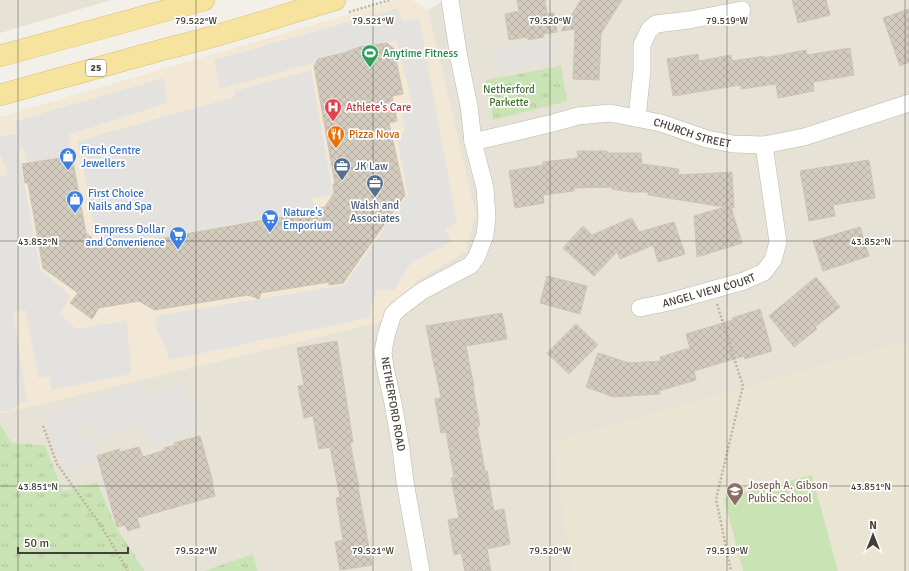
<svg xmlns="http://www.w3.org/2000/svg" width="909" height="571" viewBox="0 0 909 571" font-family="Signika,sans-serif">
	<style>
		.residential { fill: #e6e2d6 }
		.commercial { fill: #f2e8d5 }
		.education { fill: #eae5d3 }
		.grass { fill: #cae3b4 }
		.park { fill: url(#park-tufts) }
		.parking { fill: #e4e2df }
		.building { fill: url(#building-cross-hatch); stroke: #cdc4b2 }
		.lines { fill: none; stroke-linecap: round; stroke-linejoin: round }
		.minor-casing { stroke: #bdb8ab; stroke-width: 18 }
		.major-casing { stroke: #d8c16f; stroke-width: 22 }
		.path { stroke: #bdb49e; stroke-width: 2.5; stroke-dasharray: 2 2; stroke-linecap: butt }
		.minor { stroke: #fff; stroke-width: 17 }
		.major { stroke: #f5e39e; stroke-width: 21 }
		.ticks { fill: none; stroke: #454037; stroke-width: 1; stroke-opacity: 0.45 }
		.labels { text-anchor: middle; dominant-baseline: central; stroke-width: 3.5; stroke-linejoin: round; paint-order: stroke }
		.shield { fill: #fff; stroke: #7d7973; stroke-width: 1 }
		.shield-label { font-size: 10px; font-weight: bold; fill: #454037 }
		.leisure-label { font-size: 11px; fill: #27864d; stroke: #fff; text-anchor: start }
		.park-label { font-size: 11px; fill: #447130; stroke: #fff }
		.health-label { font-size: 11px; fill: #be3a42; stroke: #fff; text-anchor: start }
		.street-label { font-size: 11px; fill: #454037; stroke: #fff }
		.food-label { font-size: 11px; fill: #c56008; stroke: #fff; text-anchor: start }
		.shop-label { font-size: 11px; fill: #366cbe; stroke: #fff; text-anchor: start }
		.service-label { font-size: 11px; fill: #4e5e75; stroke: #fff; text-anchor: start }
		.education-label { font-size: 11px; fill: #785e54; stroke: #fff; text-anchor: start }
		.ticks-label { font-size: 10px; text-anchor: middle; fill: #454037; stroke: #fff; stroke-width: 3.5; stroke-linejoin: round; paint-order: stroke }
	</style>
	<defs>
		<pattern id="park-tufts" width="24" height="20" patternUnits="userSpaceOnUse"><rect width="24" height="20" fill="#cae3b4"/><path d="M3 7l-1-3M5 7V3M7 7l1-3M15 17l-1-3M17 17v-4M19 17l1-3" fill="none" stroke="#afc49b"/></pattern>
		<pattern id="building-cross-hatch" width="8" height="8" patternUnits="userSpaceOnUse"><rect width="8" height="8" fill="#d3ccbe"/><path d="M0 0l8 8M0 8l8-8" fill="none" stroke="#b6b0a4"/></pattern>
	</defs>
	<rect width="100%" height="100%" fill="#f2f0e8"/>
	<g class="residential">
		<path d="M0,0H111L0,33Z"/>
		<path d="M445,0H909V571H258L253,554L203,571H145L116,527L97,482L63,491L45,445L12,443L0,424V414L380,322L418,280L466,251L475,213L428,10Z"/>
	</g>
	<path class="commercial" d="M397,0H412L428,10L475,213L466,251L418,280L380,322L0,414V117Z"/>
	<path class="education" d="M907,341L909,353V571H572L552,442Z"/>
	<path class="grass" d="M812,475L838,571H743L724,498Z"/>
	<g class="park">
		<path d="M561,66L567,101L493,120L486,80Z"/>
		<path d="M0,424L12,443L45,445L63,491L97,482L116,527L145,571H0Z"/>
		<path d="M253,554L258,571H203Z"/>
	</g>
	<g class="parking">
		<path d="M398,8L402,22L419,18L457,223L445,228L451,242L411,263L394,290L377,289L368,318L169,360L166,347L157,331L155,316L345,285L408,194L396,134L405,133L401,107L413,105L396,40L220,89L214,60Z"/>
		<path d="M553,39L557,61L496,71L493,50Z"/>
		<path d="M311,70L333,195L312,198L315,210L106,247L103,233H95L78,141L234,97L235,91Z"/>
		<path d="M164,78L167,103L68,135L73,154L27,163L23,148L18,150L40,269L70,296L60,314L76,329L127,320L131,374L52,390L49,376L38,378L26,310L13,311L27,402L16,405L14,410L0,412V177L8,174L0,154V136L17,134L16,121Z"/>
		<path d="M142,381L147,396L184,382L200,428L151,445L143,422L100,438L93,422L73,429L76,438L91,433L100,458L66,470L46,416Z"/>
	</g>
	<g class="building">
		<path d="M517,0H545L547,14L554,13L557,32L543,34L544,37L528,40V37L509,40L505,14L519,11Z"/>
		<path d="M581,0H622L601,33L599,80L573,79L575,29L561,31Z"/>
		<path d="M792,0H826L830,15L798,23Z"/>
		<path d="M909,9V62L900,66L883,18Z"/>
		<path d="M387,43L394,49L403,94L392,96L397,121L389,123L405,195L343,283L329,285V282L261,293L259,299L248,295L154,310L139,301L99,308L92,319L70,303L78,293L43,268L28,183H25L22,164L72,156L86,233L105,248L316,211V209L325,207L334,193L333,184H335L314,66L318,59L348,52V51L360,47Z"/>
		<path d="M850,48L854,75L813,82L814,91L778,98L776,84L741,89V85L673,96L667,59L698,54L699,61L731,55L732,61L764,56V58L806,50L807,55Z"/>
		<path d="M577,151H607V153H641L642,164L679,169L678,175L732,172L734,208L731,207L742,243L697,257L694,216L725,207L648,195V192H631L612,189V187L574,188V191L543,195L544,203L515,208L509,171L543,165V162L578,158Z"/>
		<path d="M869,160L875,198L833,205L835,216L809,221L800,171Z"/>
		<path d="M632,218L639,232L674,222L685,254L658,262L653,245L620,259L617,252L594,276L563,248L583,226L592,235Z"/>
		<path d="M860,227L869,256L823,271L813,241Z"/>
		<path d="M547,276L587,286L580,314L540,303Z"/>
		<path d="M816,277L840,307L815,327L817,329L794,347L769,316Z"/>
		<path d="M760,309L772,351L745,359L744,356L694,371L696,380L659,391L660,394L614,397L586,387L598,353L629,363L661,361L660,357L690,348L686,334L733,320L732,318Z"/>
		<path d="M502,313L507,339L466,346L474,387H473L480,426H477L485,471H487L494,511L504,509L510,544L487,549L491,571H465L461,553L454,555L448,520L459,518L451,478L454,477L446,432L441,433L435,399L441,398L426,326Z"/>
		<path d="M576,324L598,345L569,374L547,353Z"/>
		<path d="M337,341L353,442L350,443L359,487H358L372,565L340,570L335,542L343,540L336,498L340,497L330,447L319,449L313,416L304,418L298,386L304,385L297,348Z"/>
		<path d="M200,436L213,482L212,483L215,496L137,518L140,527L128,531L125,525L117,527L97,456L119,449L120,452L139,447L143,457L165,450L164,448L175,445L174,443Z"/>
	</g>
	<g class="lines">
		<g class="minor-casing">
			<g id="minor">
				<path d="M637,118L642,70V45L649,30L656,24L689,20L742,10"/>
				<path id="s1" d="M473,142L553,123L578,116L610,113L661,123L707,139L733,144L764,145L804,137L909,103"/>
				<path id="s2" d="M640,308L669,302L744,281L764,272L773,260L778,242L764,145"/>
				<path d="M421,571L405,482L401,449L393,403L385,367L383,352L386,336L393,314L402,306L422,291L471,265L477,256L485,235L487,217L485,188L473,142L469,106L459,58L450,0"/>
			</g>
		</g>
		<g class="major-casing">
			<g id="major">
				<path d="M0,56L204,0"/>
				<path d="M0,95L165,49C222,36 278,16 335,0"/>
			</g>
		</g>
		<g class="path">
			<path d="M349,12L390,0"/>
			<path d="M717,304L743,386L716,499L731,571"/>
			<path d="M43,426L57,464L100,524L128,571"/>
		</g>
		<use href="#minor" class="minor"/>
		<use href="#major" class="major"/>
	</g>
	<path class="ticks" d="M18,0V571M196,0V571M373,0V571M550,0V571M727,0V571M905,0V571M0,241H909M0,486H909"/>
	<defs>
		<g id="stadium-pin" transform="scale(0.9)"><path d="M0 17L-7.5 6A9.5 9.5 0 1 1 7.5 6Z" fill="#2e9e5b" stroke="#fff"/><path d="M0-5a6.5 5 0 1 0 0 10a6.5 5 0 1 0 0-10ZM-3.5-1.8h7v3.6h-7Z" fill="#fff"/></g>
		<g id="hospital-pin" transform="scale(0.9)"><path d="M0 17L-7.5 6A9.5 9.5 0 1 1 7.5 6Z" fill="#e0444e" stroke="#fff"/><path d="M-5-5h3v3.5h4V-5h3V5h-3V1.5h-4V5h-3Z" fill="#fff"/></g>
		<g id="restaurant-pin" transform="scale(0.9)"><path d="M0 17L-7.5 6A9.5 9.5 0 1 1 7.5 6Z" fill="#e8710a" stroke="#fff"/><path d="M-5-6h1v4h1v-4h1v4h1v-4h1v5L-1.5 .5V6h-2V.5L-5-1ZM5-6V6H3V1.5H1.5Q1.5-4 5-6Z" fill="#fff"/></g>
		<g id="shop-pin" transform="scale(0.9)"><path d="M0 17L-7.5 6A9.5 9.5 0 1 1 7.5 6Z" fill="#3f7fe0" stroke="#fff"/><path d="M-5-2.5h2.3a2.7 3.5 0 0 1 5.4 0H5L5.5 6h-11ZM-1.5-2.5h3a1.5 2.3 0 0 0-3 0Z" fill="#fff"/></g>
		<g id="office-pin" transform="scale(0.9)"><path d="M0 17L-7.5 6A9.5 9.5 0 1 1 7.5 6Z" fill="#5c6f8a" stroke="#fff"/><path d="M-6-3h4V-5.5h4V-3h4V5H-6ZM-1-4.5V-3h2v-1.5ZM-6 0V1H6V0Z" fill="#fff"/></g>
		<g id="supermarket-pin" transform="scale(0.9)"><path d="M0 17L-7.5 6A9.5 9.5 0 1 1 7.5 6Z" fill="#3f7fe0" stroke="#fff"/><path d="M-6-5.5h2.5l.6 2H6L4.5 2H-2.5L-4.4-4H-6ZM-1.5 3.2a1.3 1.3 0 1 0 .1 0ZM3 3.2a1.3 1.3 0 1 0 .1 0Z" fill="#fff"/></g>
		<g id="school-pin" transform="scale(0.9)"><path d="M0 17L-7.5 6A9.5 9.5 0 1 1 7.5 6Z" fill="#8d6e63" stroke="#fff"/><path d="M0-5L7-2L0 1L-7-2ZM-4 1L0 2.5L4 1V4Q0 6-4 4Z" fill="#fff"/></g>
	</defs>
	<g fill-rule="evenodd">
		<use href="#stadium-pin" x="370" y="53"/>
		<use href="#hospital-pin" x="333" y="107"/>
		<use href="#restaurant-pin" x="336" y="134"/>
		<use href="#shop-pin" x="68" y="156"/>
		<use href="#office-pin" x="342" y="166"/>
		<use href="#office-pin" x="375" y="183"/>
		<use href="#shop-pin" x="75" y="199"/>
		<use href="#supermarket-pin" x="270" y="218"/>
		<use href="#supermarket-pin" x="178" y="235"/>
		<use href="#school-pin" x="735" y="491"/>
	</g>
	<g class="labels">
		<rect class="shield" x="86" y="60" width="20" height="16" rx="3"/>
		<g class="shield-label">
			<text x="96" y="68">25</text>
		</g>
		<g class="leisure-label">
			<text x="383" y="53">Anytime Fitness</text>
		</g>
		<g class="park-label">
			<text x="509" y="89">Netherford<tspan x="509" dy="13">Parkette</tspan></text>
		</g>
		<g class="health-label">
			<text x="346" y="107">Athlete's Care</text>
		</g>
		<g class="street-label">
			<text stroke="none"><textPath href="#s1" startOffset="225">CHURCH STREET</textPath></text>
			<text stroke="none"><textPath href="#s2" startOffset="71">ANGEL VIEW COURT</textPath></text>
			<text transform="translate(393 404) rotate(80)">NETHERFORD ROAD</text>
		</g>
		<g class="food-label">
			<text x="349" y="134">Pizza Nova</text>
		</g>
		<g class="shop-label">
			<text x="81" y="150">Finch Centre<tspan x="81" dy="13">Jewellers</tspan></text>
			<text x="88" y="193">First Choice<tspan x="88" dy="13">Nails and Spa</tspan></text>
			<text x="283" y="212">Nature's<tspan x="283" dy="13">Emporium</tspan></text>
			<text x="165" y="229" text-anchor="end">Empress Dollar<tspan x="165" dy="13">and Convenience</tspan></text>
		</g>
		<g class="service-label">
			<text x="355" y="166">JK Law</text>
			<text x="375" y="205" text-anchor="middle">Walsh and<tspan x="375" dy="13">Associates</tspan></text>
		</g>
		<g class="education-label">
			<text x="748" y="485">Joseph A. Gibson<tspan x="748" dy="13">Public School</tspan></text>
		</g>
	</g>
	<g class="ticks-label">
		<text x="196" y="24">79.522°W</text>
		<text x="373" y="24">79.521°W</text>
		<text x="550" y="24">79.520°W</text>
		<text x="727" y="24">79.519°W</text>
		<text x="38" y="245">43.852°N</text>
		<text x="871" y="245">43.852°N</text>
		<text x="38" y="490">43.851°N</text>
		<text x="871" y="490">43.851°N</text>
		<text x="196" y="554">79.522°W</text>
		<text x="373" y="554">79.521°W</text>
		<text x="550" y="554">79.520°W</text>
		<text x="727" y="554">79.519°W</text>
	</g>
	<g transform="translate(873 535)" stroke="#ffffff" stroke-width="3" paint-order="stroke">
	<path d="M0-3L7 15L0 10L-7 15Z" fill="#454037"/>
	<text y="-6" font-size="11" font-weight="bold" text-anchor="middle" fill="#454037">N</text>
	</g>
	<path d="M18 547v6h110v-6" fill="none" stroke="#454037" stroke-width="2"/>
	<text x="24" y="547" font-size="12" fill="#454037" stroke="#ffffff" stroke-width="3" paint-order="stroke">50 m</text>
</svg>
